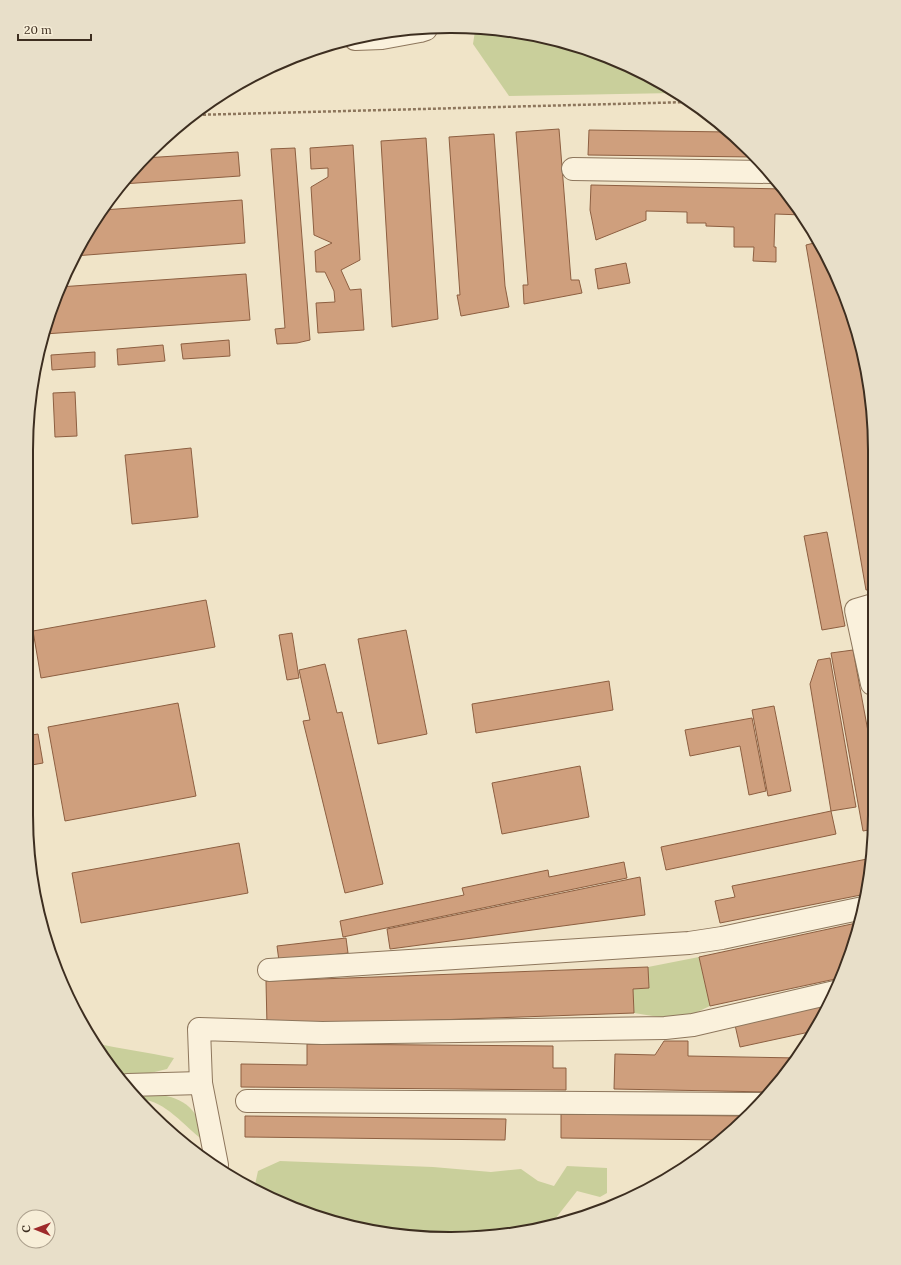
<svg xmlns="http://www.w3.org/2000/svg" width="901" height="1265" viewBox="0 0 901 1265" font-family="Lora,serif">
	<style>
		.green { fill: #c9cf9b }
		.building { fill: #cf9f7d; stroke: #8d5f41 }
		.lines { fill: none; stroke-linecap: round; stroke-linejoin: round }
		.minor-casing { stroke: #8d765c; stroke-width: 24 }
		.path { stroke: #8d765c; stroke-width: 2.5; stroke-dasharray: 3 2; stroke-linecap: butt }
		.minor { stroke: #faf1dc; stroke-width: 22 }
		.rim { fill: none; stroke: #3d2e20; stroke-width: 2 }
	</style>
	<rect width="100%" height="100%" fill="#f0e4c8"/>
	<g class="green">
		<path d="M481,27L561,41L638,70L675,93L509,96L473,44L475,31Z"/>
		<path d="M699,957L710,1006L693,1014L665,1018L634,1013L633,989L649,988L648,967Z"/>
		<path d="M94,1043C120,1049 147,1052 174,1058L167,1069L130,1078H122L97,1050Z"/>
		<path d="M133,1091C154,1094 183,1094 195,1114C199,1120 201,1133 204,1141C184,1126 166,1101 140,1099Z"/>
		<path d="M154,1115C167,1119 175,1131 183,1142L170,1134Z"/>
		<path d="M280,1161L433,1167L491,1172L521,1169L538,1181L554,1186L567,1166L607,1168V1193L600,1197L577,1191L552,1223L506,1235H395L340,1224L263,1195L254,1189L258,1171Z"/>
	</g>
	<g class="building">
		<path d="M559,129L571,280H579L582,293L524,304L523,285H528L516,132Z"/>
		<path d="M589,130L728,132L755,157L588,155Z"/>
		<path d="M494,134L505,286L509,307L461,316L457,295H460L449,137Z"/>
		<path d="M426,138L438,319L392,327L381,141Z"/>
		<path d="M353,145L360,260L341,270L350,290L361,289L364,330L318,333L316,303L335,302L334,291L325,272H316L315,251L332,243L314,235L311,187L328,177V168L311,169L310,148Z"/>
		<path d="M295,148L310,340L297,343L277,344L275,329L285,328L271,149Z"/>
		<path d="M238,152L240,176L122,184L131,171L144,158Z"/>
		<path d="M591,185L784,189L803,215L775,214L774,247H776V262L753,261L754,247H734V227L706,226V223H687V212L646,211V220L596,240L590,210Z"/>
		<path d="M242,200L245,243L74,256L83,238L103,210Z"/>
		<path d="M818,242L843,288L871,395L873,589L866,590L806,245Z"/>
		<path d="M626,263L630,283L598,289L595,269Z"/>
		<path d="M246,274L250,320L44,334L59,287Z"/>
		<path d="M229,340L230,356L183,359L181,344Z"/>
		<path d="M163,345L165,361L118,365L117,349Z"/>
		<path d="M95,352V367L52,370L51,355Z"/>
		<path d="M75,392L77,436L55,437L53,393Z"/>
		<path d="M191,448L198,517L132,524L125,455Z"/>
		<path d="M827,532L845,626L822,630L804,536Z"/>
		<path d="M206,600L215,647L41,678L33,631Z"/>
		<path d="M873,617V653L866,618Z"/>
		<path d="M406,630L427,734L378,744L358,639Z"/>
		<path d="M292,633L299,678L287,680L279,635Z"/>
		<path d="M853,650L874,764V829L863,831L831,653Z"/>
		<path d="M830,658L856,807L831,811L810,684L818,660Z"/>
		<path d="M325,664L337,713L342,712L383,884L345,893L303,721L310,720L299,670Z"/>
		<path d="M609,681L613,710L476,733L472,704Z"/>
		<path d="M178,703L196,796L65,821L48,727Z"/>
		<path d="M774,706L791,791L768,796L752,710Z"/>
		<path d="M752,718L766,791L749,795L740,746L690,756L685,730Z"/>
		<path d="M38,734L43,763L26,766V736Z"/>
		<path d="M580,766L589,817L502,834L492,783Z"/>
		<path d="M831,811L836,834L666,870L661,847Z"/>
		<path d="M239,843L248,893L81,923L72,873Z"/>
		<path d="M872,858L866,894L720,923L715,901L735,897L732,886Z"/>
		<path d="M624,862L627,878L343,937L340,921L464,895L462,888L548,870L549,877Z"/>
		<path d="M640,877L645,915L390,949L387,929Z"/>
		<path d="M861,922L840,978L710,1006L699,957Z"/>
		<path d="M346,938L348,953L279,961L277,946Z"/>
		<path d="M648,967L649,988L633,989L634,1013L267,1026L266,981Z"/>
		<path d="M830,1004L814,1031L740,1047L735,1025Z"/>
		<path d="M664,1041H688V1056L797,1058L787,1073L769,1092L614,1089L615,1054L655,1055Z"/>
		<path d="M307,1044L553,1046V1068H566V1090L241,1087V1064L307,1065Z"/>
		<path d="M561,1114L747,1116L730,1134L723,1140L561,1138Z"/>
		<path d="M245,1116L506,1119L505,1140L245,1137Z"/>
	</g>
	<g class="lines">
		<g class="minor-casing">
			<g id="minor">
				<path d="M355,39L382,38L420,31L426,29"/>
				<path d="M573,169L771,172"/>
				<path d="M873,605L856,610L872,684H873"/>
				<path d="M269,970L689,943L722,938L863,908"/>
				<path d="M128,1085L201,1083"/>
				<path d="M247,1101L759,1104"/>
				<path d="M217,1165L201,1083L199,1029L322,1033L665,1028L693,1025L835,992"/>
			</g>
		</g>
		<path class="path" d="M193,115L690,102"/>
		<use href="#minor" class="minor"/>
	</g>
	<path d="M0 0H901V1265H0ZM450 33H451A417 417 0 0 1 868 450V815A417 417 0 0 1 451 1232H450A417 417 0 0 1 33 815V450A417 417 0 0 1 450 33Z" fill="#e8dfc9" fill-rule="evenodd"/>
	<path class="rim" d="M450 33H451A417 417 0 0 1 868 450V815A417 417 0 0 1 451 1232H450A417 417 0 0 1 33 815V450A417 417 0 0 1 450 33Z"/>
	<g transform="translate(36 1229) rotate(271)"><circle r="19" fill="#f7eed8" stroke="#ada18e"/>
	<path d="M0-3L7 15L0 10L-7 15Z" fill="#9e2a2b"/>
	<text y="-6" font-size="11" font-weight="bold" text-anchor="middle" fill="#3d2e20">С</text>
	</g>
	<path d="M18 34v6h73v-6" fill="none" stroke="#3d2e20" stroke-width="2"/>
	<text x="24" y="34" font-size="12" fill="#3d2e20" stroke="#f7eed8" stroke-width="3" paint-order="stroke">20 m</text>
</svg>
